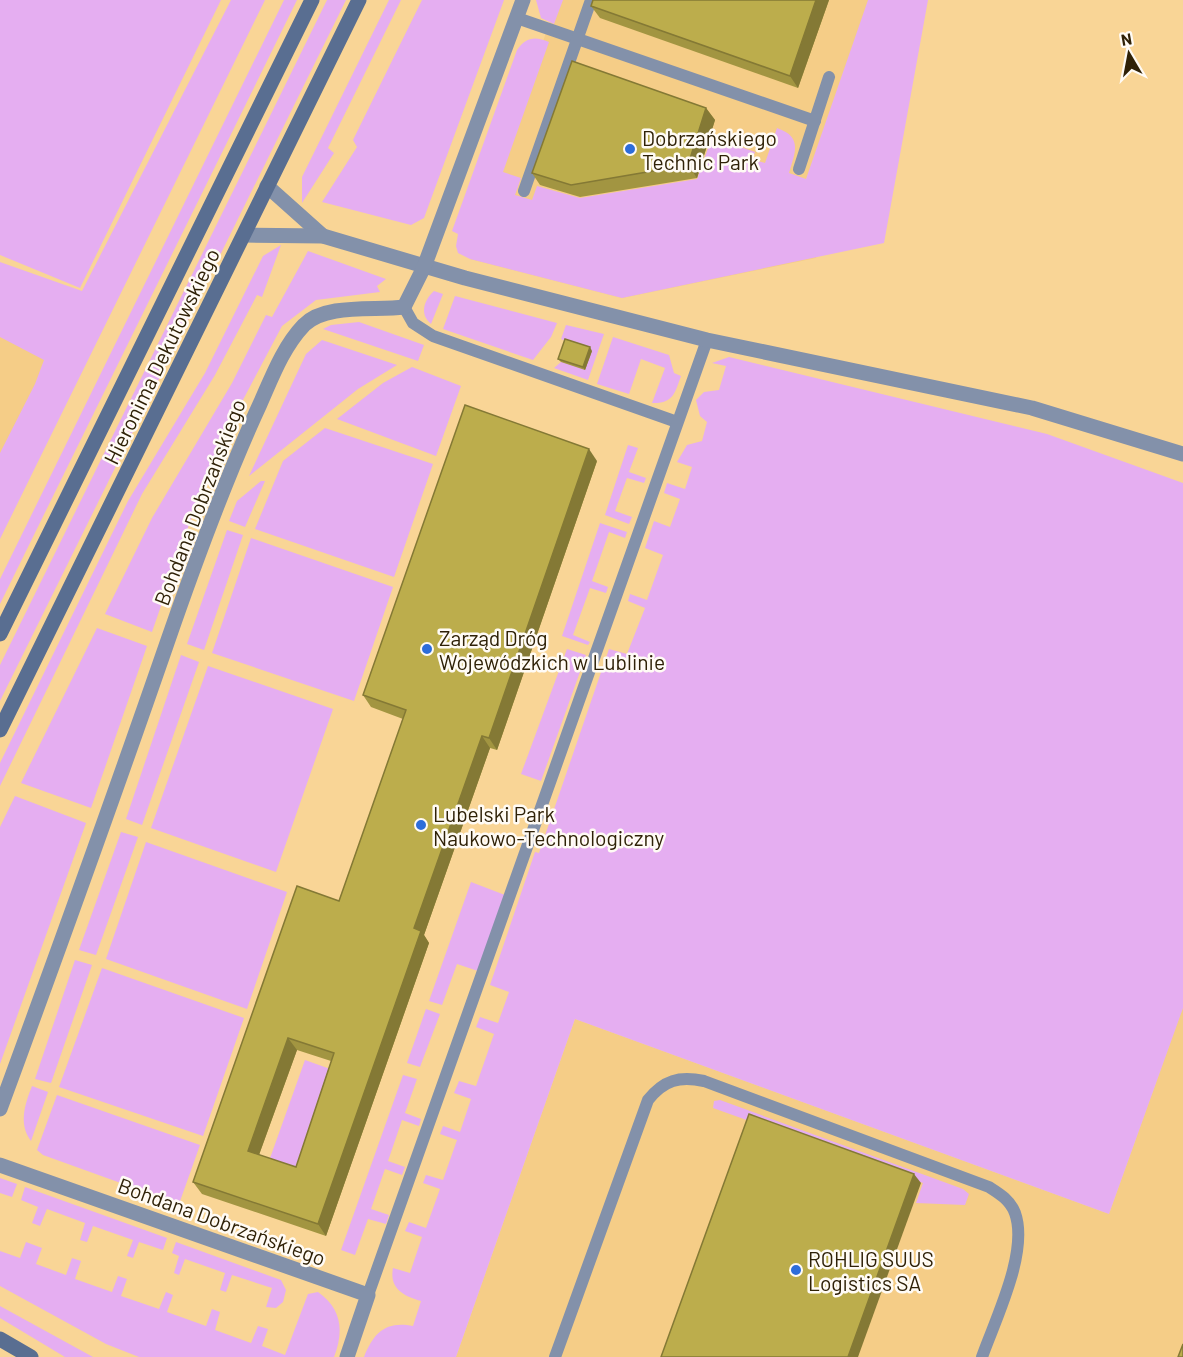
<svg xmlns="http://www.w3.org/2000/svg" width="1183" height="1357" viewBox="0 0 1183 1357" font-family="Barlow,sans-serif">
	<style>
		.built { fill: #f5cd87 }
		.green { fill: #e5aef1 }
		.lines { fill: none; stroke-linecap: round; stroke-linejoin: round }
		.lane { stroke: #8391aa; stroke-width: 12 }
		.street { stroke: #8391aa; stroke-width: 15 }
		.secondary { stroke: #596e91; stroke-width: 15 }
		.wall { fill: #a29541; fill-rule: evenodd }
		.shaded-wall { fill: #847935 }
		.building { fill: #bcad4c; stroke: #847935; stroke-width: 1.5; fill-rule: evenodd }
		.poi-dot { fill: #2d6dda; stroke: #fffbf5; stroke-width: 2 }
		.labels { text-anchor: middle; dominant-baseline: central; stroke-width: 5; stroke-linejoin: round; paint-order: stroke }
		.poi-label { font-size: 21px; fill: #2f2107; stroke: #fffbf5; text-anchor: start }
		.street-label { font-size: 21px; fill: #2f2107; stroke: #fffbf5 }
	</style>
	<rect width="100%" height="100%" fill="#f9d596"/>
	<g class="built">
		<path d="M557,0H893L816,258L622,298L470,259Z"/>
		<path d="M0,284L70,309L0,481Z"/>
		<path d="M1183,1007V1357H456L575,1019L1109,1214Z"/>
	</g>
	<g class="green">
		<path d="M0,0H221L80,288L0,255Z"/>
		<path d="M231,0H265L0,539V453L35,384L44,360L0,337V262L82,291Z"/>
		<path d="M284,0H297L0,604V579Z"/>
		<path d="M327,0H346L0,701V665Z"/>
		<path d="M389,0H401L328,148L334,153L302,203V177Z"/>
		<path d="M422,0H504L424,218L411,225L322,202L357,147L353,140Z"/>
		<path d="M536,0H563L554,24L541,18Z"/>
		<path d="M868,0H928L884,243L622,298L470,259L458,253L456,246L458,234L452,231L517,50C526,37 535,36 549,42L503,172L521,178L515,195L532,200L537,186L580,198L697,179L712,137L755,152L752,159L765,163L777,128C803,137 795,152 789,173L806,179Z"/>
		<path d="M281,245L262,297L257,295L215,375L142,494L0,786V763L128,501L205,373L263,256Z"/>
		<path d="M308,251L386,279L377,286L380,292L316,300L282,326L235,415L200,493L152,632L105,614L152,518L232,383L266,315L272,317Z"/>
		<path d="M434,291L443,294L431,324C419,314 424,300 434,291Z"/>
		<path d="M455,296L557,323L551,337L533,360L443,329Z"/>
		<path d="M359,322L424,345L418,361L323,329L331,325Z"/>
		<path d="M566,325L604,334L588,380L554,368L561,362L568,342L561,339Z"/>
		<path d="M613,337L669,355L674,373L681,376C675,393 673,404 652,403L665,368L641,359L629,394L597,384Z"/>
		<path d="M322,340L397,365L358,389L249,476L306,354Z"/>
		<path d="M729,357L1047,434L1183,483V1008L1109,1214L575,1019L456,1357H364C374,1332 386,1321 413,1326L421,1301C404,1296 389,1289 393,1268L410,1273L422,1237L405,1231L409,1222L426,1228L440,1189L423,1183L426,1175L443,1180L457,1140L440,1134L443,1126L460,1132L471,1099L454,1093L459,1081L476,1086L494,1034L476,1027L480,1017L498,1023L509,992L490,985L535,852L539,853L609,649L627,654L645,608L628,601L630,594L647,600L663,555L645,548L654,521L670,527L680,499L664,493L667,483L685,489L692,467L677,462L687,445L702,441L707,422L700,416L696,400L704,392L719,390L726,366L712,363Z"/>
		<path d="M412,367L461,386L436,456L337,419L383,383Z"/>
		<path d="M325,428L433,464L394,577L255,529L283,461Z"/>
		<path d="M628,445L638,448L629,472L646,478L644,483L627,478L615,511L632,517L629,524L605,515Z"/>
		<path d="M261,481H265L245,527L229,521L237,501Z"/>
		<path d="M600,523L627,532L625,538L609,532L592,581L608,587L606,593L590,588L573,635L590,642L588,645L562,636Z"/>
		<path d="M227,530L243,535L204,650L187,644Z"/>
		<path d="M251,538L393,587L354,701L212,653Z"/>
		<path d="M97,628L147,646L91,808L21,783Z"/>
		<path d="M567,649L586,655L541,781L521,774Z"/>
		<path d="M181,655L199,662L142,825L126,819Z"/>
		<path d="M208,666L333,709L276,872L151,828Z"/>
		<path d="M15,796L86,823L0,1064V827Z"/>
		<path d="M121,832L138,837L96,955L79,950Z"/>
		<path d="M146,842L287,892L247,1009L106,959Z"/>
		<path d="M471,882L505,895L478,971L457,964L442,1005L429,1001Z"/>
		<path d="M75,960L92,965L51,1083L35,1079Z"/>
		<path d="M102,968L244,1018L203,1136L59,1087Z"/>
		<path d="M426,1009L440,1014L420,1067L407,1063Z"/>
		<path d="M305,1060L333,1070L297,1171L269,1161Z"/>
		<path d="M403,1075L417,1079L405,1113L421,1119L419,1126L402,1120L388,1161L405,1167L402,1175L385,1169L371,1209L389,1215L386,1224L368,1219L355,1255L341,1250Z"/>
		<path d="M32,1086L48,1092L31,1141C18,1124 25,1104 32,1086Z"/>
		<path d="M57,1095L200,1145L179,1204L43,1155L37,1150Z"/>
		<path d="M720,1100L963,1189L969,1194L965,1205L916,1203L923,1183L713,1108L714,1101Z"/>
		<path d="M0,1178L17,1184L12,1197L0,1193Z"/>
		<path d="M25,1187L167,1238L163,1250L139,1242L133,1258L127,1256L133,1240L93,1226L87,1242L80,1240L85,1223L47,1209L40,1226L32,1223L38,1207L21,1200Z"/>
		<path d="M26,1242L42,1248L36,1264L66,1275L72,1258L81,1261L75,1279L112,1292L118,1276L127,1279L121,1296L159,1309L166,1292L173,1295L167,1312L206,1326L212,1309L220,1312L215,1330L251,1343L258,1326L268,1329L262,1346L285,1355L308,1294L318,1292C342,1309 344,1331 334,1357H139L106,1344L0,1286V1251L20,1258Z"/>
		<path d="M176,1242L281,1280L286,1290L283,1302L276,1308L266,1307L272,1288L232,1275L226,1292L220,1290L225,1273L185,1259L179,1275L174,1273L179,1256L172,1253Z"/>
		<path d="M0,1306L93,1357H65L0,1318Z"/>
	</g>
	<g class="lines">
		<g class="lane">
			<path d="M517,18L815,121"/>
			<path d="M799,169L829,77"/>
			<path d="M524,191L591,0"/>
			<path d="M404,307L413,323L433,336L677,422"/>
			<path d="M368,1295L707,340"/>
			<path d="M555,1357L648,1100C664,1080 679,1076 704,1081L989,1187C1000,1194 1010,1200 1015,1213C1029,1252 995,1320 982,1357"/>
		</g>
		<g class="street">
			<path d="M267,186L323,236"/>
			<path d="M244,235L323,236L465,278L707,340L1032,408L1183,454"/>
			<path d="M0,1109C57,954 113,799 167,643C195,562 224,482 260,404C272,377 283,347 304,325C326,303 375,311 404,307L424,267L523,0"/>
			<path d="M0,1165L368,1295L347,1357"/>
		</g>
		<g class="secondary">
			<path d="M0,634L312,0"/>
			<path d="M0,730L359,0"/>
			<path d="M0,1339L31,1357"/>
		</g>
	</g>
	<g class="wall">
		<path d="M829,0L798,88L600,18L591,6Z"/>
		<path d="M706,108L715,120L697,178L580,197L540,185L532,173Z"/>
		<path d="M592,351L585,370L561,362L558,359Z"/>
		<path d="M597,461L497,750L490,748L424,935L429,943L326,1236L202,1194L193,1182L339,901L403,719L371,707L363,695ZM297,1050L331,1061L296,1167L259,1155Z"/>
	</g>
	<g class="shaded-wall">
		<path d="M816,0H829L798,88L790,76Z"/>
		<path d="M706,108L715,120L697,178L688,165Z"/>
		<path d="M590,347L592,351L585,370L583,367Z"/>
		<path d="M589,449L597,461L497,750L489,738Z"/>
		<path d="M482,736L490,748L424,935L429,943L326,1236L318,1224L414,928Z"/>
		<path d="M288,1038L297,1050L256,1163L248,1151Z"/>
		<path d="M914,1174L921,1183L858,1357H848Z"/>
	</g>
	<g class="building">
		<path d="M593,0H816L790,76L591,6Z"/>
		<path d="M572,61L706,108L688,165L571,185L532,173Z"/>
		<path d="M565,339L590,347L583,367L558,359Z"/>
		<path d="M465,405L589,449L489,738L482,736L414,928L421,931L318,1224L193,1182L297,886L339,901L406,710L363,695ZM288,1038L334,1053L296,1167L248,1151Z"/>
		<path d="M749,1114L914,1174L848,1357H661Z"/>
		<path d="M1183,1344V1357H1178Z"/>
	</g>
	<g class="poi-dot">
		<circle cx="630" cy="149" r="6"/>
		<circle cx="427" cy="649" r="6"/>
		<circle cx="421" cy="825" r="6"/>
		<circle cx="796" cy="1270" r="6"/>
	</g>
	<g class="labels">
		<g class="poi-label">
			<text x="642" y="137">Dobrzańskiego<tspan x="642" dy="24">Technic Park</tspan></text>
			<text x="439" y="637">Zarząd Dróg<tspan x="439" dy="24">Wojewódzkich w Lublinie</tspan></text>
			<text x="433" y="813">Lubelski Park<tspan x="433" dy="24">Naukowo-Technologiczny</tspan></text>
			<text x="808" y="1258">ROHLIG SUUS<tspan x="808" dy="24">Logistics SA</tspan></text>
		</g>
		<g class="street-label">
			<text transform="translate(161 356) rotate(-64)">Hieronima Dekutowskiego</text>
			<text transform="translate(199 502) rotate(-69)">Bohdana Dobrzańskiego</text>
			<text transform="translate(222 1221) rotate(20)">Bohdana Dobrzańskiego</text>
		</g>
	</g>
	<g transform="translate(1129 54) rotate(350)" stroke="#fffbf5" stroke-width="4.5" paint-order="stroke">
	<path d="M0-4.5L10 22L0 15L-10 22Z" fill="#2f2107"/>
	<text y="-9" font-size="16" font-weight="bold" text-anchor="middle" fill="#2f2107">N</text>
	</g>
</svg>
